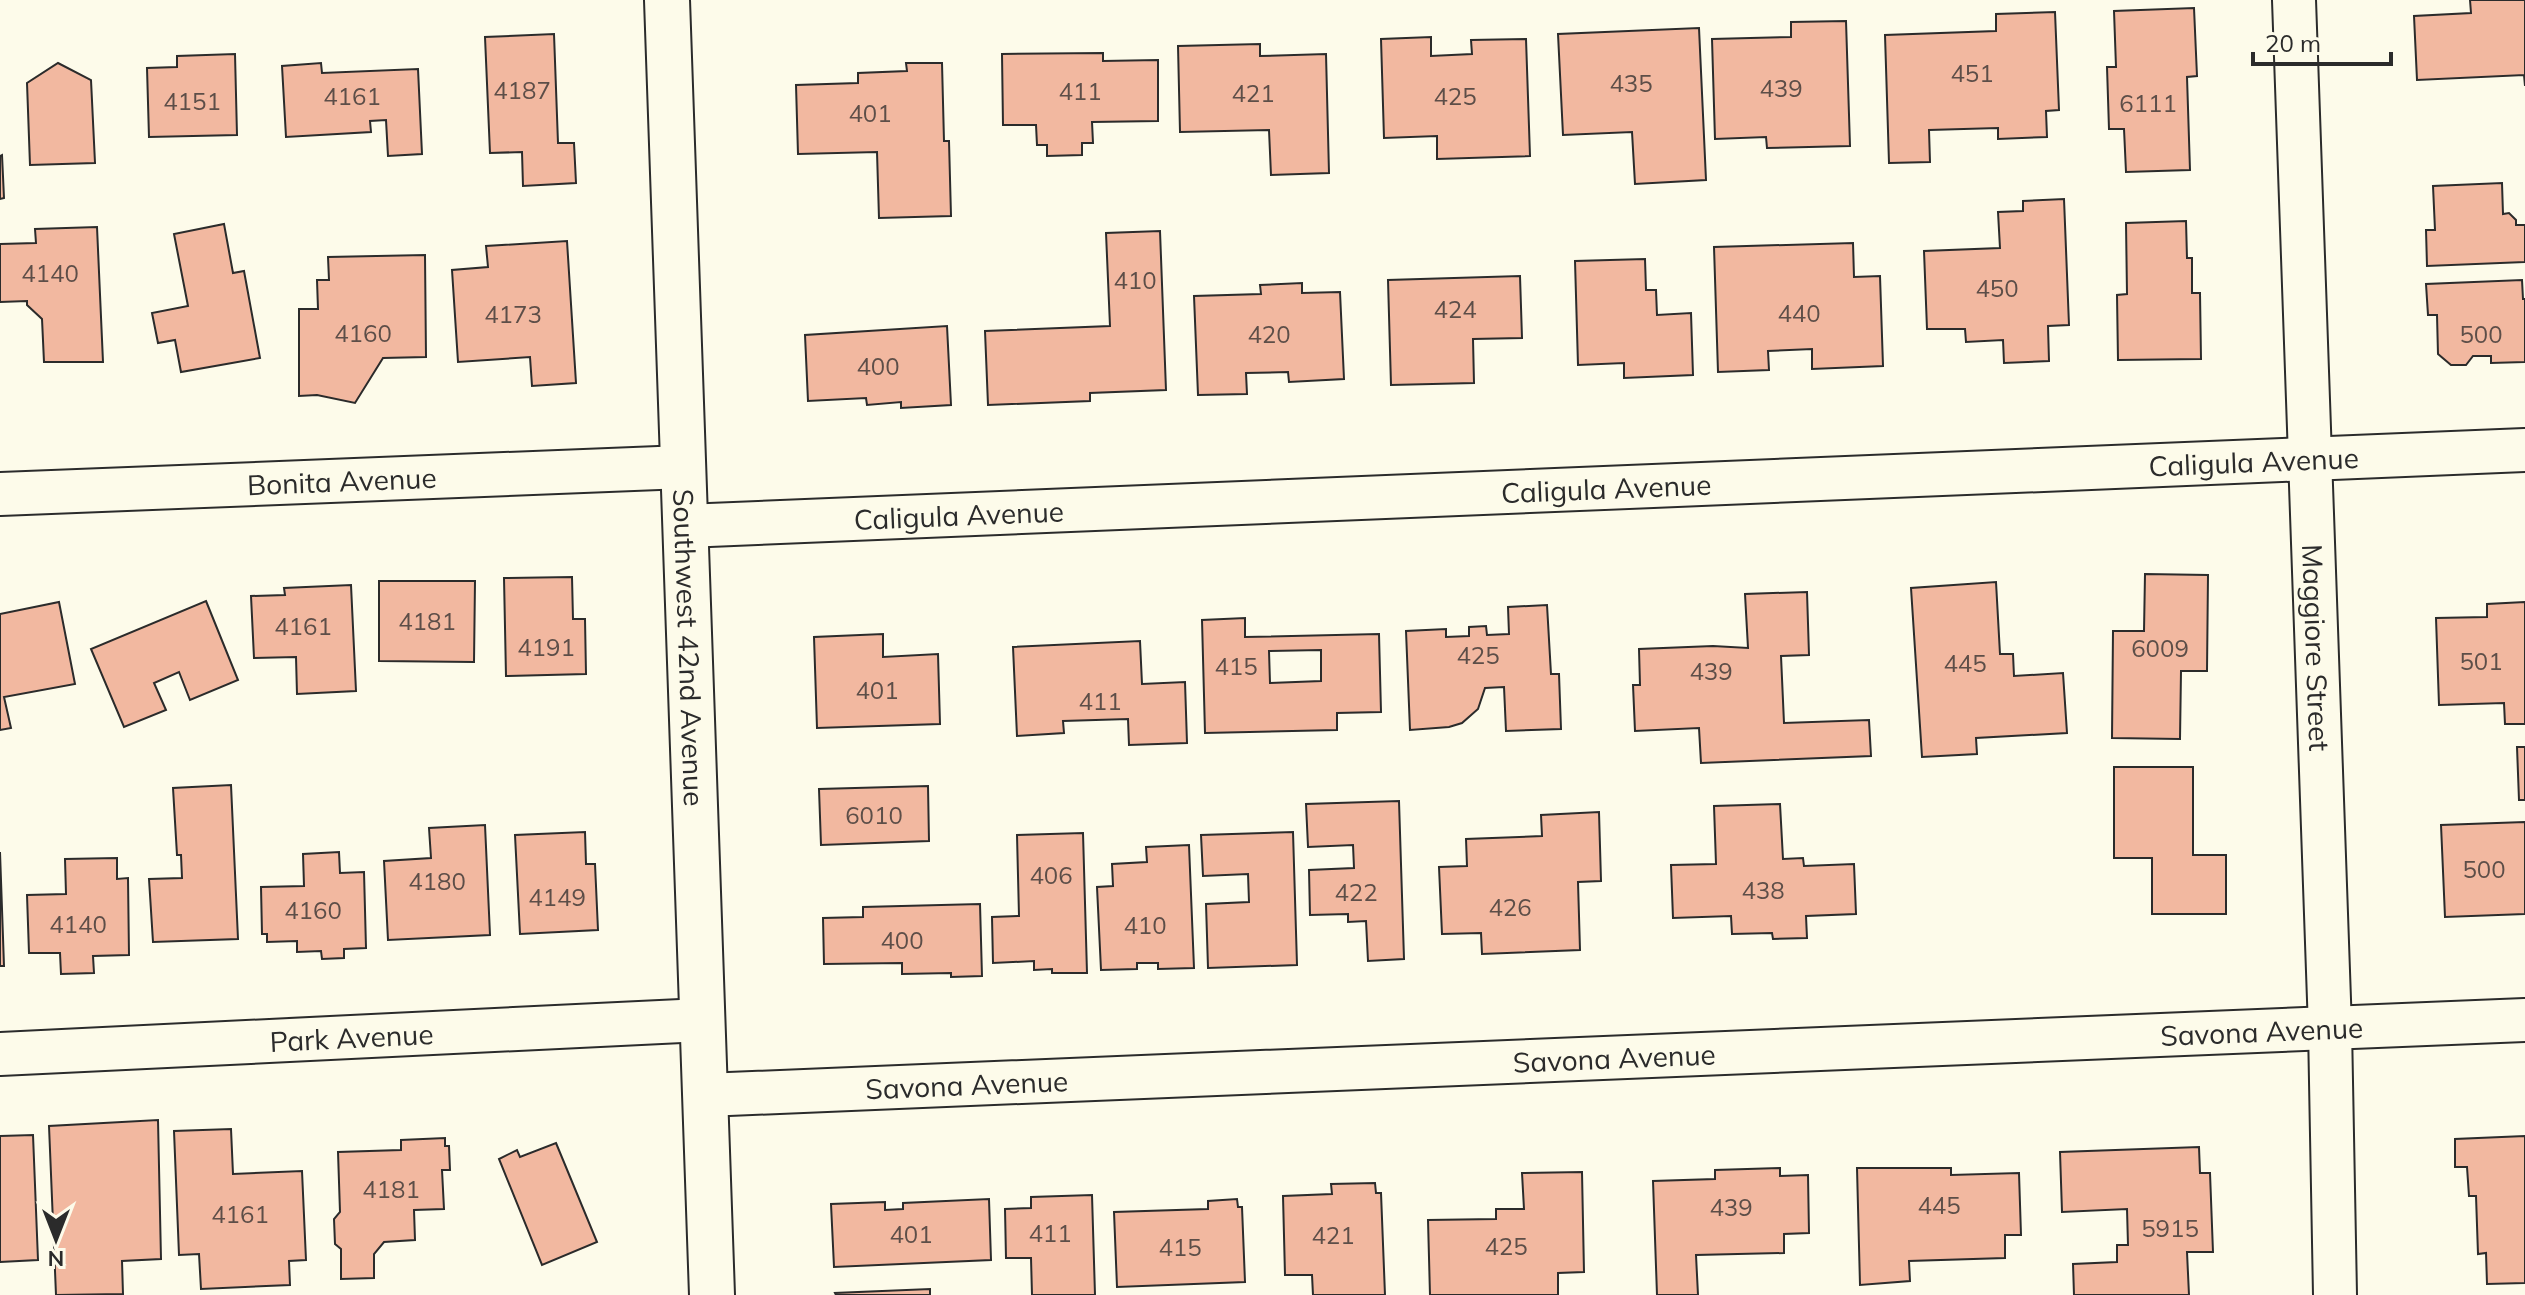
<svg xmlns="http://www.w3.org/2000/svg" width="2525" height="1295" viewBox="0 0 2525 1295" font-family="Mulish,sans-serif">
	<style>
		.building { fill: #f2b8a0; stroke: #2b2b2b; stroke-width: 2; fill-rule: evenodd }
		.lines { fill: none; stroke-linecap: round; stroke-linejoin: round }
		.minor-casing { stroke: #2b2b2b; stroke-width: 46 }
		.secondary-casing { stroke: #2b2b2b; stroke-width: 48 }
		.minor { stroke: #fdfbea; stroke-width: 42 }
		.secondary { stroke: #fdfbea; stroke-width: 44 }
		.labels { text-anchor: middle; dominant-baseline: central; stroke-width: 6; stroke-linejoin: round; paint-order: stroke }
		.number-label { font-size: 24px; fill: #5d4e48 }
		.street-label { font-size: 28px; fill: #2b2b2b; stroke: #fdfbea }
	</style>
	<rect width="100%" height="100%" fill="#fdfbea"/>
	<g class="building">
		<path d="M2470,0H2525V86L2524,75L2417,80L2414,16L2471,13Z"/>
		<path d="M2194,8L2197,76L2187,77L2190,170L2126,172L2124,129H2109L2107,67H2116L2114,11Z"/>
		<path d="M2055,12L2059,110L2046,111L2047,137L1998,139V128L1929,130L1930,162L1889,163L1885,35L1996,31V14Z"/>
		<path d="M1846,21L1850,146L1767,148L1766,137L1715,139L1712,39L1791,37V22Z"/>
		<path d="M1699,28L1706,180L1635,184L1632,132L1563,135L1558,34Z"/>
		<path d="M554,34L558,143H574L576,183L523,186L522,152L490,153L485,37Z"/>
		<path d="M1431,37V56L1472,54L1471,40L1526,39L1530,156L1437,159V136L1384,138L1381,39Z"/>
		<path d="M1260,44V56L1326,54L1329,173L1271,175L1269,130L1180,132L1178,46Z"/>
		<path d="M1103,53V61L1158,60V121L1092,122L1093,143H1082V155L1047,156V145H1037L1036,125H1003L1002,54Z"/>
		<path d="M235,54L237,135L149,137L147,68L177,67V56Z"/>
		<path d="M58,63L91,80L95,163L30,165L27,83Z"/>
		<path d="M321,63L322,73L418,69L422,154L388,156L386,120L370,121L371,132L286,137L282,66Z"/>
		<path d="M906,63H942L944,141H949L951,216L879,218L877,152L798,154L796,85L858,83V73L907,71Z"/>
		<path d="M2,155L4,198L0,199V156Z"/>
		<path d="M2502,183L2503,214L2509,213L2516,220V225H2525V262L2427,266L2426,230H2435L2433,186Z"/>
		<path d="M2064,199L2069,325L2048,326L2049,361L2004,363L2003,340L1966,342L1965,329H1927L1924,251L2000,248L1998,212L2023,211V201Z"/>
		<path d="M2186,221L2187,258H2192V293H2200L2201,359L2118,360L2117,295L2127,294L2126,223Z"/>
		<path d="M224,224L233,273L244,271L260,358L181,372L175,340L158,343L152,313L188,306L174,234Z"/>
		<path d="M97,227L103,362H44L42,319L27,305V301L0,302V244L36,243L35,229Z"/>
		<path d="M1160,231L1166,390L1090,393V401L988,405L985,331L1110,326L1106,233Z"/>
		<path d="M567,241L576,383L532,386L530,357L458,362L452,270L488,267L486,246Z"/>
		<path d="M1853,243L1854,277L1880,276L1883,366L1812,369V349L1768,351L1769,370L1718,372L1714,247Z"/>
		<path d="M425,255L426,357L383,358L355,403L317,395L299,396V309H318L317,280H329L328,257Z"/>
		<path d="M1645,259L1646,290H1656L1657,315L1691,313L1693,375L1624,378V363L1578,365L1575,261Z"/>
		<path d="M1520,276L1522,338L1473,339L1474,383L1391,385L1388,280Z"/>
		<path d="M2522,280L2523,299H2525V362L2491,363V356H2473L2466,365H2451L2438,354L2437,315H2428L2426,284Z"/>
		<path d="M1302,283V293L1340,292L1344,379L1289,382L1288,372L1246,373L1247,394L1198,395L1194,296L1261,294L1260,285Z"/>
		<path d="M947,326L951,405L901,408V402L867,405L866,398L808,401L805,335Z"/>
		<path d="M2145,574L2208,575L2207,671H2181L2180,739L2112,738L2113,631H2144Z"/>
		<path d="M572,577L573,619H585L586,674L506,676L504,578Z"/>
		<path d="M379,581H475L474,662L379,661Z"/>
		<path d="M1996,582L2000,654H2013L2014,676L2063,673L2067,733L1976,738L1977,754L1922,757L1911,588Z"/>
		<path d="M351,585L356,691L297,694L296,657L254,658L251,596L285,595L284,588Z"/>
		<path d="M1807,592L1809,655L1781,656L1784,723L1869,720L1871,756L1701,763L1699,728L1635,731L1633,685H1640L1639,649L1713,646L1748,648L1745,594Z"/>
		<path d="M206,601L238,680L190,700L179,672L154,683L166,710L124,727L91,649Z"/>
		<path d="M59,602L75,684L4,697L11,728L0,730V614Z"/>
		<path d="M2525,602V724H2505L2504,703L2439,705L2436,618L2487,617V604Z"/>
		<path d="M1547,605L1551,674H1559L1561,729L1506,731L1504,687L1485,688L1478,709L1462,723L1449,727L1410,730L1406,631L1446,629V637L1469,636V627L1486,626L1487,635L1509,634L1508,607Z"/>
		<path d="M1245,618V637L1379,634L1381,712L1337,713V730L1205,733L1202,620ZM1321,650V681L1270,683L1269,651Z"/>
		<path d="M883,634V657L938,654L940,724L817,728L814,637Z"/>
		<path d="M1140,641L1142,684L1185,682L1187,743L1129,745L1128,719L1063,721L1064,733L1017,736L1013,647Z"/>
		<path d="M2517,747H2525V800H2519Z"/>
		<path d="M2114,767H2193V855H2226V914H2152V858H2114Z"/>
		<path d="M231,785L238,939L153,942L149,879L182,878L181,855H177L173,788Z"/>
		<path d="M928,786L929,841L821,845L819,789Z"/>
		<path d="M1399,801L1404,959L1368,961L1366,921L1348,922V914L1310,915L1309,870L1354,868L1353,845L1308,847L1306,804Z"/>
		<path d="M1780,804L1783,859L1803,858L1804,866L1854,864L1856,914L1806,916L1807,938L1773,939L1772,933L1732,934L1731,916L1673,918L1671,865L1716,864L1714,806Z"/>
		<path d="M1599,812L1601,881L1578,882L1580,950L1482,954L1481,933L1442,934L1439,867L1467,866L1466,839L1542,836L1541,815Z"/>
		<path d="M2525,822V914L2445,917L2441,825Z"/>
		<path d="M485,825L490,935L388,940L384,861L431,858L429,828Z"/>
		<path d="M585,832L586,864H595L598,930L520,934L515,835Z"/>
		<path d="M1293,832L1297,965L1208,968L1206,904L1249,902L1248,874L1203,876L1201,835Z"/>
		<path d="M1083,833L1087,973H1052V969L1034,970V961L993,963L992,917L1019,916L1017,835Z"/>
		<path d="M1189,845L1194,968L1158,969V963H1137V969L1101,970L1097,887L1113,886L1112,864L1147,862L1146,847Z"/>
		<path d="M0,852L4,966H0Z"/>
		<path d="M339,852L340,873L364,872L366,948L344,949V958L322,959L321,951L297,952V941L267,942V934H262L261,887L304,886L303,854Z"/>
		<path d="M117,858V879L128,878L129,955L93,956L94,973L61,974L60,953H29L27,895L66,894L65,859Z"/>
		<path d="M980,904L982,976L951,977V973L902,974V963L824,964L823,918L863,917V907Z"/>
		<path d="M158,1120L161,1259L122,1261L123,1294L56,1295L49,1126Z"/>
		<path d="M231,1129L233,1174L302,1171L306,1260L289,1261L290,1285L201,1289L199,1254L179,1255L174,1131Z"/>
		<path d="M33,1135L38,1260L0,1262V1136Z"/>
		<path d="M2525,1136V1283L2487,1284L2486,1253L2478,1254L2476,1196H2469L2467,1167H2455V1139Z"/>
		<path d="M445,1138V1146H449L450,1170H442L444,1209L414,1210L415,1240L384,1242L374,1254V1278L341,1279V1249L335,1244L334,1219L340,1212L338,1152L401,1150V1140Z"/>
		<path d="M556,1143L597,1242L542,1265L499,1159L517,1150L520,1157Z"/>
		<path d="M2199,1147L2200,1173H2210L2213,1252H2187L2189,1295H2074L2073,1264L2117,1262V1245H2128L2127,1209L2062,1212L2060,1152Z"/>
		<path d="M1780,1168V1176L1808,1175L1809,1233L1784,1234V1253L1696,1255L1698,1295H1657L1653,1181L1715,1179V1170Z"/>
		<path d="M1857,1168H1951V1175L2019,1173L2021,1235H2005V1258L1909,1261L1910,1281L1860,1285Z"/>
		<path d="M1582,1172L1584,1272L1558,1273V1295H1430L1428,1220L1496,1219V1209H1524L1522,1173Z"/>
		<path d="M1375,1183L1376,1193H1381L1385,1295H1313L1312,1275H1285L1283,1196L1332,1194L1331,1184Z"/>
		<path d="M1092,1195L1095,1295H1032L1031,1258H1006L1005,1209L1031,1208V1197Z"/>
		<path d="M989,1199L991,1260L834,1267L831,1204L885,1202V1210L903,1209V1203Z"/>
		<path d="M1237,1199L1238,1207H1242L1245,1282L1117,1287L1114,1212L1208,1209V1201Z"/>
		<path d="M930,1289V1295H836L835,1293Z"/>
	</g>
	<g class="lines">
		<g class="minor-casing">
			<g id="minor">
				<path id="s1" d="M2294,0L2330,1028L2335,1295"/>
				<path id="s2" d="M0,494L684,467"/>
				<path id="s3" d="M685,526L2525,450"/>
				<path id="s4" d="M0,1054L702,1020"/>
				<path id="s5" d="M705,1095L2525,1020"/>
			</g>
		</g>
		<g class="secondary-casing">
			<g id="secondary">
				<path id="s6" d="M667,0L712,1295"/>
			</g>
		</g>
		<use href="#minor" class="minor"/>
		<use href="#secondary" class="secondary"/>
	</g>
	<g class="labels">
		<g class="number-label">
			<text x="1972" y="73">451</text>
			<text x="1631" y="83">435</text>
			<text x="1781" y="88">439</text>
			<text x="522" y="90">4187</text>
			<text x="1080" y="91">411</text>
			<text x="1253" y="93">421</text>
			<text x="352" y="96">4161</text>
			<text x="1455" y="96">425</text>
			<text x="192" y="101">4151</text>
			<text x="2148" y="103">6111</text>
			<text x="870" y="113">401</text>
			<text x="50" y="273">4140</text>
			<text x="1135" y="280">410</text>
			<text x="1997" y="288">450</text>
			<text x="1455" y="309">424</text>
			<text x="1799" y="313">440</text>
			<text x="513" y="314">4173</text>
			<text x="363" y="333">4160</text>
			<text x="1269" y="334">420</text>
			<text x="2481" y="334">500</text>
			<text x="878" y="366">400</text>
			<text x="427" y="621">4181</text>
			<text x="303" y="626">4161</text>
			<text x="546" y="647">4191</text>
			<text x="2160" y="648">6009</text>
			<text x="1478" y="655">425</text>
			<text x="2481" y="661">501</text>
			<text x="1965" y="663">445</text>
			<text x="1236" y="666">415</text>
			<text x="1711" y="671">439</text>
			<text x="877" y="690">401</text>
			<text x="1100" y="701">411</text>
			<text x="874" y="815">6010</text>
			<text x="2484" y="869">500</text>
			<text x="1051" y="875">406</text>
			<text x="437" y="881">4180</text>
			<text x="1763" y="890">438</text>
			<text x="1356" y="892">422</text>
			<text x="557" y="897">4149</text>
			<text x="1510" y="907">426</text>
			<text x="313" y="910">4160</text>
			<text x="78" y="924">4140</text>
			<text x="1145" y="925">410</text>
			<text x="902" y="940">400</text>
			<text x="391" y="1189">4181</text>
			<text x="1939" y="1205">445</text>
			<text x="1731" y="1207">439</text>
			<text x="240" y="1214">4161</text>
			<text x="2170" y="1228">5915</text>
			<text x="1050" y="1233">411</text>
			<text x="911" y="1234">401</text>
			<text x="1333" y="1235">421</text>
			<text x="1506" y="1246">425</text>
			<text x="1180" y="1247">415</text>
		</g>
		<g class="street-label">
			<text stroke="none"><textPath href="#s3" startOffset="1570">Caligula Avenue</textPath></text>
			<text stroke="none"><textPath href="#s2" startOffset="342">Bonita Avenue</textPath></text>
			<text stroke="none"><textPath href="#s3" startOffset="922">Caligula Avenue</textPath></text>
			<text stroke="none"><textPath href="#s3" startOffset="274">Caligula Avenue</textPath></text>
			<text stroke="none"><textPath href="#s6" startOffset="648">Southwest 42nd Avenue</textPath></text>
			<text stroke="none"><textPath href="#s1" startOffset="648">Maggiore Street</textPath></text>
			<text stroke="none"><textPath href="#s5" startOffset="1558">Savona Avenue</textPath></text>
			<text stroke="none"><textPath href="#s4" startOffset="352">Park Avenue</textPath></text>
			<text stroke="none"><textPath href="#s5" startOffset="910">Savona Avenue</textPath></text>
			<text stroke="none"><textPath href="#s5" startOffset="262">Savona Avenue</textPath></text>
		</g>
	</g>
	<g transform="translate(56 1239) rotate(180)" stroke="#fdfbea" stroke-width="6" paint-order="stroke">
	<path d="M0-6L14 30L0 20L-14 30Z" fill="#2b2b2b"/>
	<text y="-12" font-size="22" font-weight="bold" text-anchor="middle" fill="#2b2b2b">N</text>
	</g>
	<path d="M2253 52v12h138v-12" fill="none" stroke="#2b2b2b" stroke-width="4"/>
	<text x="2265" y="52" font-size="24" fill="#2b2b2b" stroke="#fdfbea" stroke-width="6" paint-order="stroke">20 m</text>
</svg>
